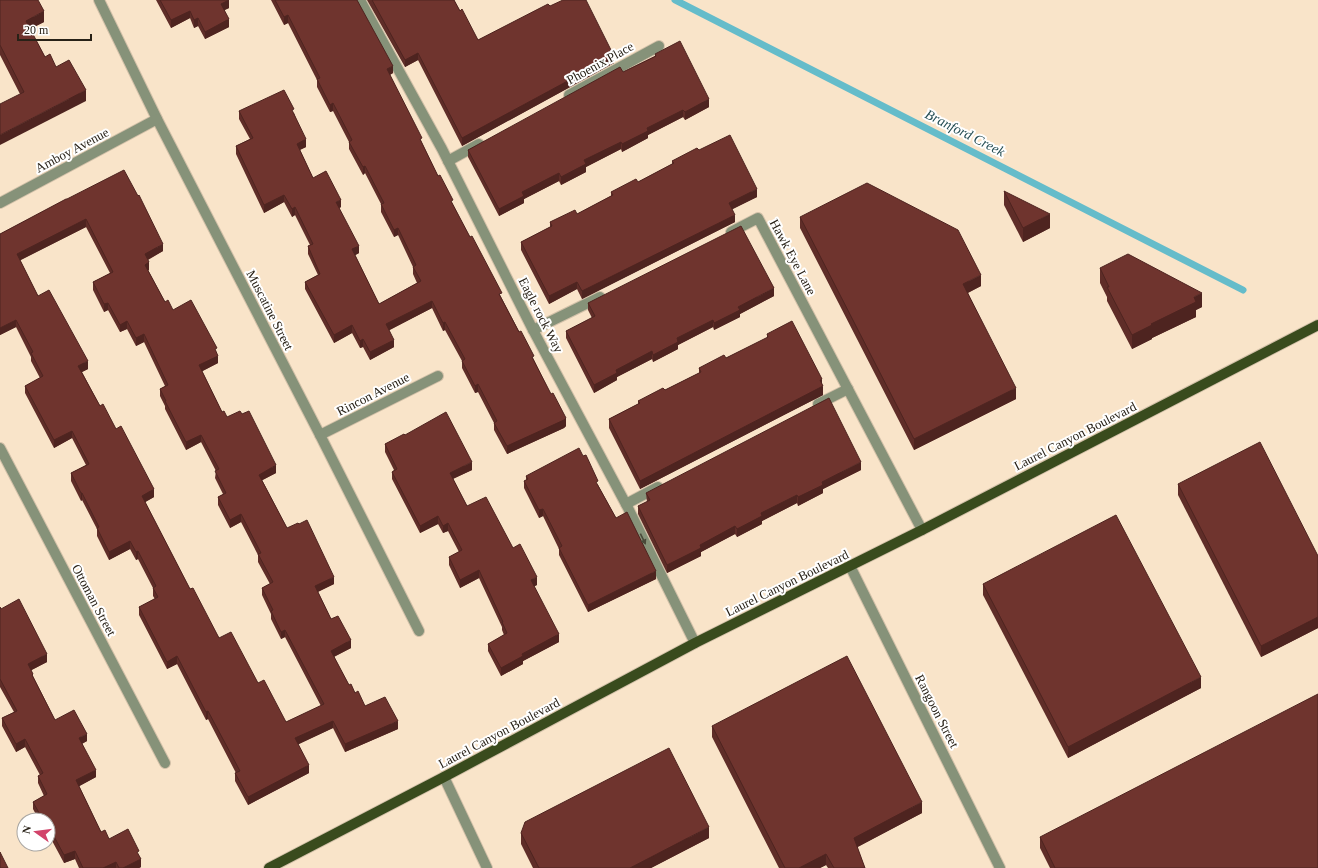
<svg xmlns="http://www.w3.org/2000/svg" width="1318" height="868" viewBox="0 0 1318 868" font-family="'Times New Roman',serif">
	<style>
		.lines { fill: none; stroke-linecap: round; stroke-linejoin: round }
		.stream { stroke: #65bcca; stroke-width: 7 }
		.minor-casing { stroke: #d3c1a9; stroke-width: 12 }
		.major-casing { stroke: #d3c1a9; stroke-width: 12 }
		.minor { stroke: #869279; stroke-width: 10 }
		.major { stroke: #394b1d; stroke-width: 10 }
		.wall { fill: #5f2d28; fill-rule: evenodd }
		.shaded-wall { fill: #4e2420 }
		.building { fill: #6f342e; stroke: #4e2420; fill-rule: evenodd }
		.oneway { fill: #494939 }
		.labels { text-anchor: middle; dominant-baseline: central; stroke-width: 4; stroke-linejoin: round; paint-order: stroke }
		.street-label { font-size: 13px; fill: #282117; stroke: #fff }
		.water-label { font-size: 14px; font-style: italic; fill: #234c52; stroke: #fff }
	</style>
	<rect width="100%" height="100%" fill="#f9e4c9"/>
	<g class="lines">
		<path class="stream" d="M675,0L1243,290"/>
		<g class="minor-casing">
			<g id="minor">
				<path d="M99,0L157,119L320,435L419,631"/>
				<path d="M360,0L442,149L533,330L628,508L695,643"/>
				<path d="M569,95L659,46"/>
				<path d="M448,161L479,144"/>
				<path d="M0,203L157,119"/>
				<path d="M731,232L758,218L922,530"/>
				<path d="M533,330L600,297"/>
				<path d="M818,404L848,389"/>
				<path d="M320,435L438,376"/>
				<path d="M0,448L165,763"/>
				<path d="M626,504L658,487"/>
				<path d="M850,566L1000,868"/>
				<path d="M444,777L487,868"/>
			</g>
		</g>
		<g class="major-casing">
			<path id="major" d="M269,868L444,777L695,643L922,530L1318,325"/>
		</g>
		<use href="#minor" class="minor"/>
		<use href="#major" class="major"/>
	</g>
	<g class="wall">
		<path d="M0,0L44,22L30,29L45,57L56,67L86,101L20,94L0,55Z"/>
		<path d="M156,0H229V8L224,10L229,27L205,39L198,26L194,28L190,18L171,28Z"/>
		<path d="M271,0H357L393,73L390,75L422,143L438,176L534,360L566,426L564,428L507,454L494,430V423L478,392L475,393L462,368V361L445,330L443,331L432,308L389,330L394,347L370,360L363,347L360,348L352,333L334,343L305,289V282L318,275L308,254V246L310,245L295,215L292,217L284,202L264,213L236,154V146L250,139L239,119V111L294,113L306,147L300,150L313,178L341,207L339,208L359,253L355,255L379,304L417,283L413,274V267L398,235L394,237L381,212V204L365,173L363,175L349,149V142L333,111L330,112L317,87V80L288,23L284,25Z"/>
		<path d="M367,0H454L460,11L478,40L550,6L614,63L462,146L418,60L405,67Z"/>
		<path d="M655,54L709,107L685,120L683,117L648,135V138L622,152L621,149L586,167V172L561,185L559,181L524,199V203L499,216L468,157V150L655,56Z"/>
		<path d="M699,150L757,197L732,209L735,222L582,299L577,289L549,304L521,250V242L550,227V222L577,214L611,196V192L638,182L672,164V161Z"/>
		<path d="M1004,191L1050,228L1023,242L1004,205Z"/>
		<path d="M67,199L163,251L148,260L149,270H148L165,302L217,354L218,363L202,371L222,412L227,417L276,473L262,480L287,528L334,584L318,592L331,619L351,648L334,657L349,685L365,706L398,729L345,752L333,728L298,744L309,773L248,805L235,781V773H236L208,719L206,720L177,664L167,669L139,615V607L155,599L153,596V588L138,559L136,560L130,549L109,560L97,536V529L82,500L81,501L71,481V473L86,465L72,438L54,448L25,393V386L40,378L31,361V357L16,327L0,335V234ZM86,227L110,273L93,282V290L104,312L108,310L120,332L127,329L136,346L144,342L165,386L160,389V396L165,406V409L186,450L201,442L216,471L215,478L223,494L218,497V505L230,528L241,522L258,555V562L270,584L262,588V595L271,614V619L281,639L285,637L321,706L286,722L258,683L219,638L190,589L145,502L154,497L116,429L100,406L82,372L88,369L38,296L20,260Z"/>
		<path d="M800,217L981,286L968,293L1016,399L914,450L800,228Z"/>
		<path d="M1100,268L1202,307L1196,310V317L1152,338V339L1132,349L1107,301V297L1100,283Z"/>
		<path d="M774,296L740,314V317L714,330L713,327L678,345V349L653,362L652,359L617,377V380L594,393L566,338V331L592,318L588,310V303Z"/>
		<path d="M767,334L822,383L823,395L640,489L609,428V419L638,404V401L665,390L699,373V368L726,358L767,338Z"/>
		<path d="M405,435L472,470L453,479L467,506L513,548L537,585L534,586L559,642L523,661V664L501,676L488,651V644L504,635L502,630V627L479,578L460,588L449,565V557L459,552L448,531L443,533L438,524L420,533L392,479V472L394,470L385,452V444Z"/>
		<path d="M861,470L823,489V493L798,506L797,503L762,521V524L737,537L735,534L701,552V556L667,573L638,514V506L647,502L646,493Z"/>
		<path d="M526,476L598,485L616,518L656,579L588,612L559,555V549L543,516L539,518L524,488V481L526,480Z"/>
		<path d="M1178,484L1318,556V628L1261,657L1178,495Z"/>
		<path d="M983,584L1201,688L1068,758L983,595Z"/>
		<path d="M0,607L1,609L47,662L31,670L33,676L55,720L87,741L82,744L96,777L79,786L101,832L109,839L139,856L141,867L139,868H79L75,859L64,863L50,837L48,838V820H39L33,809V802L44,796L38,783V776L40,775L25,747L16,752L2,726V718L14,712L0,687Z"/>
		<path d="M712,726L922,813L857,847L865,868H828L826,865L820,868H779L712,737Z"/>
		<path d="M521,833L709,838L651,868H533L521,844Z"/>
		<path d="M1040,837L1318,868H1050L1040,848Z"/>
	</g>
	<g class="shaded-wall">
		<path d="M229,0V8L221,12V4Z"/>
		<path d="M44,11V22L26,31V21Z"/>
		<path d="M190,11V18L171,28V20Z"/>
		<path d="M288,15V23L284,25V17Z"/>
		<path d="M198,18V26L194,28V20Z"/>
		<path d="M229,19V27L205,39V32Z"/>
		<path d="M418,53V60L405,67V60Z"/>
		<path d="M614,56V63L462,146V138Z"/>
		<path d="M393,66V73L387,76V69Z"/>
		<path d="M86,90V101L0,145V135Z"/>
		<path d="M709,99V107L685,120V112Z"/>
		<path d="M333,103V111L330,112V105Z"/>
		<path d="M683,110V117L648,135V138L622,152V144L647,128Z"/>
		<path d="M306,139V147L297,151V144Z"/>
		<path d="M621,142V149L586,167V172L561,185V177L584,160Z"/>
		<path d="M365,166V173L363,175V167Z"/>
		<path d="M559,173V181L524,199V203L499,216V209L522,192Z"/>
		<path d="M757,189V197L729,211V203Z"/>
		<path d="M284,195V202L264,213V205Z"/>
		<path d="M341,200V207L336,210V202Z"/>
		<path d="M295,207V215L292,217V209Z"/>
		<path d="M1050,214V228L1023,242V228Z"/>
		<path d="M735,215V222L582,299V291Z"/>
		<path d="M86,219V227L17,262V254Z"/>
		<path d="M398,228V235L394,237V230Z"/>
		<path d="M163,244V251L145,261V254Z"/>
		<path d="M359,246V253L352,257V249Z"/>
		<path d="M149,262V270L145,272V265Z"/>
		<path d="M981,275V286L963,295V284Z"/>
		<path d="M577,282V289L549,304V296Z"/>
		<path d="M774,288V296L740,314V317L714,330V323L738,307Z"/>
		<path d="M1202,293V307L1196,310V317L1152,338V339L1132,349V335L1194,297Z"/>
		<path d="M432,301V308L386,332V324Z"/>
		<path d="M108,303V310L104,312V304Z"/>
		<path d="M16,320V327L0,335V328Z"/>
		<path d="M713,320V327L678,345V349L653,362V355L677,338Z"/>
		<path d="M127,321V329L120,332V325Z"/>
		<path d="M445,322V330L443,331V323Z"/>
		<path d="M352,325V333L334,343V335Z"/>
		<path d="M144,334V342L136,346V338Z"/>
		<path d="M363,339V347L360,348V341Z"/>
		<path d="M394,340V347L370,360V352Z"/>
		<path d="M652,351V359L617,377V380L594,393V385L616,370Z"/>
		<path d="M218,356V363L199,373V365Z"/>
		<path d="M88,361V369L78,374V366Z"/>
		<path d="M822,379V387L823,386V395L640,489V481Z"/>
		<path d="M478,384V392L475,393V386Z"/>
		<path d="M1016,388V399L914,450V439Z"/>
		<path d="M566,418V426L564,428L507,454V446Z"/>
		<path d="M72,431V438L54,448V440Z"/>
		<path d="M201,435V442L186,450V442Z"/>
		<path d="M472,462V470L450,480V473Z"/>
		<path d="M861,462V470L823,489V493L798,506V497L822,482Z"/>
		<path d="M276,465V473L259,482V475Z"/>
		<path d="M154,489V497L142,504V496Z"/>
		<path d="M81,493H82V500L81,501Z"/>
		<path d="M797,495V503L762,521V524L737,537V529L761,513Z"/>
		<path d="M543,509V516L539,518V510Z"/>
		<path d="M241,514V522L230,528V520Z"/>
		<path d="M438,516V524L420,533V526Z"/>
		<path d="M448,523V531L443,533V526Z"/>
		<path d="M735,526V534L701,552V556L667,573V565L700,545Z"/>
		<path d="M130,541V549L109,560V552Z"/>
		<path d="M138,551V559L136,560V552Z"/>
		<path d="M479,570V578L460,588V580Z"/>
		<path d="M656,571V579L588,612V605Z"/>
		<path d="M334,577V584L315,593V586Z"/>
		<path d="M537,577V585L531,588V580Z"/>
		<path d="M1318,617V628L1261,657V646Z"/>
		<path d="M285,630V637L281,639V632Z"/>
		<path d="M559,634V642L523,661V664L501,676V668L522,654Z"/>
		<path d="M351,640V648L331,658V651Z"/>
		<path d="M47,654V662L28,672V664Z"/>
		<path d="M177,656V664L167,669V662Z"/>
		<path d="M1201,677V688L1068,758V747Z"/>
		<path d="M208,711V719L206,720V712Z"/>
		<path d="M333,721V728L295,746V738Z"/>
		<path d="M398,721V729L345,752V744Z"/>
		<path d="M87,734V741L79,745V738Z"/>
		<path d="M25,739V747L16,752V744Z"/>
		<path d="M309,765V773L248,805V797Z"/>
		<path d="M96,770V777L76,788V780Z"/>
		<path d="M922,802V813L854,849V838Z"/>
		<path d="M709,827V838L651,868H630Z"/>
		<path d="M50,829V837L48,838V831Z"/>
		<path d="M75,851V859L64,863V855Z"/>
		<path d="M826,854V865L820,868H799Z"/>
		<path d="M141,859V867L139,868H123Z"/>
		<path d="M116,862V868H103Z"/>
	</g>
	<g class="building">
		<path d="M0,0H38L44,11L26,21L45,57L50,54L56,67L69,60L86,90L0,135V104L24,92L0,45Z"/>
		<path d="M160,0H229L221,4L229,19L205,32L198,18L194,20L190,11L171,20Z"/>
		<path d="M275,0H357L393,66L387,69L422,138L420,139L438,176L440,175L453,200L451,201L470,237L472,236L502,293L499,294L519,332L521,331L534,356L532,357L551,394L553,393L566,418L564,420L507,446L494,423L497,421L478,384L475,386L462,361L465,359L445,322L443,323L432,301L386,324L394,340L370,352L363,339L360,341L352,325L334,335L305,282L320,274L308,246L313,244L295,207L292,209L284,195L264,205L236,146L253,138L239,111L284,90L294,109L292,110L306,139L297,144L313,178L326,171L341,200L336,202L359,246L352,249L379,304L421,281L413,267L416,265L398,228L394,230L381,204L384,203L365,166L363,167L349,142L352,140L333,103L330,105L317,79L320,78L288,15L284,17Z"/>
		<path d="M372,0H454L460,11L462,9L478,40L548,4L550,6L563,0H586L614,56L462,138L418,53L405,60Z"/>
		<path d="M680,41L709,99L685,112L683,110L647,128L648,131L622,144L621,142L584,160L586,164L561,177L559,173L522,192L524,196L499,209L468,150L620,67L623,72L656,56L655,54Z"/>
		<path d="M730,135L757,189L729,203L735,215L582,291L577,282L549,296L521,242L552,226L550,222L575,210L577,214L613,195L611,192L636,179L638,182L674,163L672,161L697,148L699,150Z"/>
		<path d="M124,170L138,196L139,195L163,244L145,254L149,262L145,265L165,302L168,300L173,310L191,300L217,348L215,349L218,356L199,365L222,412L224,411L227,417L240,411L242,414L249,411L276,465L259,475L287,528L298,523L299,524L307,520L334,577L315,586L331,619L338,616L351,640L331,651L349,685L351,684L355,693L358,691L365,706L385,697L398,721L345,744L333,721L295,738L309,765L248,797L235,773L240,771L208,711L206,712L177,656L167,662L139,607L158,597L153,588L156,586L138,551L136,552L130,541L109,552L97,528L99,527L82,493H81L71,473L89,464L72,431L54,440L25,386L43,376L31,353L33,352L16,320L0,328V234L66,199H67ZM86,219L113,272L93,282L104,304L108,303L120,325L127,321L136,338L144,334L168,385L160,389L166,401H165L186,442L201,435L219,469L215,471L226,493L218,497L230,520L241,514L261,553L258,554L273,582L262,588L273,610L271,611L281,632L285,630L324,704L286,722L264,680L258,683L231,632L219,638L193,588L190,589L142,496L154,489L121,426L116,429L103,404L100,406L78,366L88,361L49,290L38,296L17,254Z"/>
		<path d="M867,183L958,230L981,275L963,284L1016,388L914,439L800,217Z"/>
		<path d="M1004,191L1050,214L1023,228Z"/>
		<path d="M741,226L774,288L738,307L740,310L714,323L713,320L677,338L678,342L653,355L652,351L616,370L617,373L594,385L566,331L595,316L588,303Z"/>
		<path d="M1128,254L1202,293L1194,297L1196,302L1151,324L1152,325L1132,335L1107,287H1109L1100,268Z"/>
		<path d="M792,321L822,379L820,380L823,386L640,481L609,419L640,403L638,401L663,388L665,390L701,372L699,368L724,355L726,358L768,337L767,334Z"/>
		<path d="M829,398L861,462L822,482L823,485L798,497L797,495L761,513L762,516L737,529L735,526L700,545L701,548L667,565L638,506L650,500L646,493Z"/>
		<path d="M446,412L472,462L450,473L467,506L486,497L513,548L520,544L537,577L531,580L559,634L522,654L523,656L501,668L488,644L507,633L502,622H503L479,570L460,580L449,557L462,550L448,523L443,526L438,516L420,526L392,472L397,469L385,444L404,434L405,435Z"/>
		<path d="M1260,442L1318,556V617L1261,646L1178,484Z"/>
		<path d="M579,448L583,456L586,455L598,481L596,482L616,518L627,512L656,571L588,605L559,548L562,546L543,509L539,510L524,481L528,479L526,476Z"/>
		<path d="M1116,515L1201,677L1068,747L983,584Z"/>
		<path d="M19,599L47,654L28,664L33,674L32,675L55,720L74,710L87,734L79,738L96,770L76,780L101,832L105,830L109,839L128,829L139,851L137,852L141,859L123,868H119L116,862L103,868H83L75,851L64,855L50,829L48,830V820H43L33,802L47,794L38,776L43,773L25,739L16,744L2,718L17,711L0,679V607L1,609Z"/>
		<path d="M847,656L922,802L854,838L865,868H834L826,854L799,868H785L712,726Z"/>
		<path d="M1318,694V868H1055L1040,837Z"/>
		<path d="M669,748L709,827L630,868H539L521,833L525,822Z"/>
		<path d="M0,852L8,868H0Z"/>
	</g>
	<defs><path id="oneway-solid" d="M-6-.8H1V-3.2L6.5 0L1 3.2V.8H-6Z"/></defs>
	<use class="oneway" href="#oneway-solid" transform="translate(643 539) rotate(64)"/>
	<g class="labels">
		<g class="street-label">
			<text transform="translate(600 63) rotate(-29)">Phoenix Place</text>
			<text transform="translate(72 150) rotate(-28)">Amboy Avenue</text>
			<text transform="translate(793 257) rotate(62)">Hawk Eye Lane</text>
			<text transform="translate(270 310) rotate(63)">Muscatine Street</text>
			<text transform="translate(541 315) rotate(63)">Eagle rock Way</text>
			<text transform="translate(373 394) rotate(-27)">Rincon Avenue</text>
			<text transform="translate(1075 436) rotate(-27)">Laurel Canyon Boulevard</text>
			<text transform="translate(787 583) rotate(-26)">Laurel Canyon Boulevard</text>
			<text transform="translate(94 600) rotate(62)">Ottoman Street</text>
			<text transform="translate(937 711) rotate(63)">Rangoon Street</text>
			<text transform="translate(499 733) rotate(-28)">Laurel Canyon Boulevard</text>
		</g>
		<g class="water-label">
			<text transform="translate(965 133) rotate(27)">Branford Creek</text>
		</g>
	</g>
	<g transform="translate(36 832) rotate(284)"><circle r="19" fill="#ffffff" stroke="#a9a6a2"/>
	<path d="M0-3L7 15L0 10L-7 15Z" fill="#d2436a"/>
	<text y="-6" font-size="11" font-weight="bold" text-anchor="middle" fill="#282117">N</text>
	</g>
	<path d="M18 34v6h73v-6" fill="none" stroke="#282117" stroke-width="2"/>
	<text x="24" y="34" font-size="12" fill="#282117" stroke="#ffffff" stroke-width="3" paint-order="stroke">20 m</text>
</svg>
